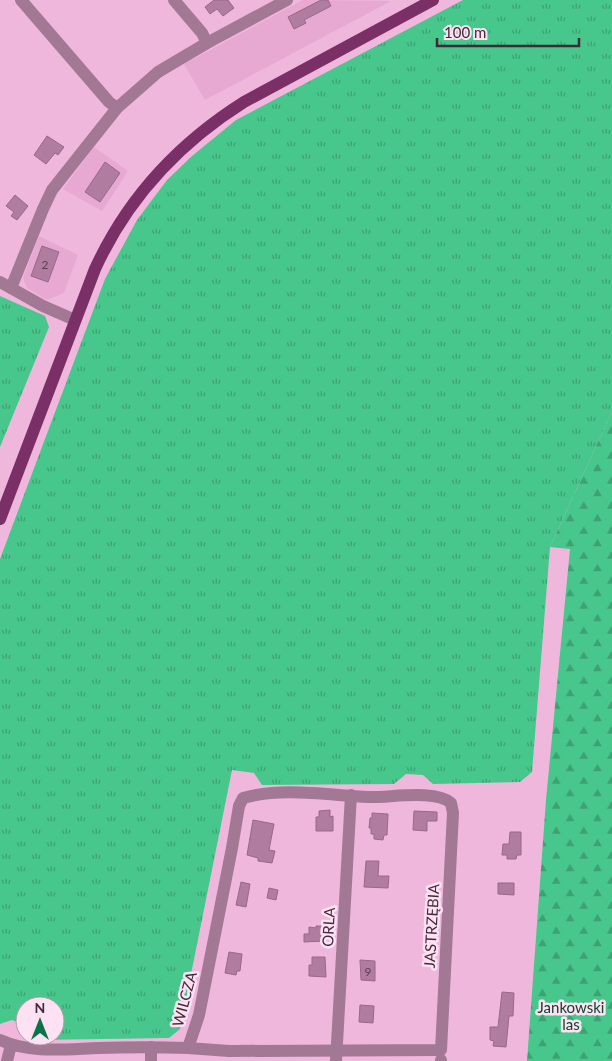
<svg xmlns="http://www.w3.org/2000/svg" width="612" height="1061" viewBox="0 0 612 1061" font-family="Lato,sans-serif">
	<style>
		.built { fill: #e7a9d2 }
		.grass { fill: url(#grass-tufts) }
		.forest { fill: url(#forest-firs) }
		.building { fill: #b07c9f; stroke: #9a6789 }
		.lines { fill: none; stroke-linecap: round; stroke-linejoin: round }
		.minor { stroke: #a37895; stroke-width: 12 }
		.major { stroke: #7b2f67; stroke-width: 12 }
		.labels { text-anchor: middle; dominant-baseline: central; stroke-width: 5; stroke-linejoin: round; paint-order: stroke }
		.number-label { font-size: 12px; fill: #5c3e52 }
		.street-label { font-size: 15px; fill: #402a39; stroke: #ffe1f4 }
		.park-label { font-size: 15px; fill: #0a432a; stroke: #ffe1f4 }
	</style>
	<defs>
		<pattern id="grass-tufts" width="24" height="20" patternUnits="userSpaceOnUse" patternTransform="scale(1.25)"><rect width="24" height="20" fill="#47c78b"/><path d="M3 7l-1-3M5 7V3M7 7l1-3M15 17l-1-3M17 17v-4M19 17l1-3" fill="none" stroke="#3da273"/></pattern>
		<pattern id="forest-firs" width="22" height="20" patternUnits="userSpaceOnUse" patternTransform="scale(1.25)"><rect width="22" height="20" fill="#47c78b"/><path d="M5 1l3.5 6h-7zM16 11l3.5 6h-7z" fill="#3da273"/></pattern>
	</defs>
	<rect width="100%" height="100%" fill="#efb7dc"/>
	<g class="built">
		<path d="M303,0L391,1L205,100L184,64Z"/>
		<path d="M94,147L128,171L102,211L63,189Z"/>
		<path d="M39,236L78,255L64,293L47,300L27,288L23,278Z"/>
	</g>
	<g class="grass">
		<path d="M463,0H612V411L550,547L532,772L520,782L433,784L423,775L406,774L394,784L262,785L254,773L232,770L180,1029L169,1038L38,1040L35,1036H55V1006H25V1025L12,1020L0,1024V559L105,279L137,220L167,180L192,156L236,120Z"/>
		<path d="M0,296L45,316L49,327L0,447Z"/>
	</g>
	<path class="forest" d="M612,411V1061H527L546,800L570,549L550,547Z"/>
	<g class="building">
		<path d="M214,0H228L234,8L223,16L217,9L210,14L205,7Z"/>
		<path d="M321,0H328L331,6L304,20L306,23L294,29L288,17Z"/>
		<path d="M47,136L64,147L58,155L55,153L46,164L34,155Z"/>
		<path d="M105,162L120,173L100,202L85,192Z"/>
		<path d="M15,195L28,206L17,220L11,216L14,212L6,206Z"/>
		<path d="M42,246L59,252L48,282L31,276Z"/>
		<path d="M330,810V817L333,816V831H316V817H319V811Z"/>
		<path d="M414,811L437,812V821H427V831L413,830Z"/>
		<path d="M372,813L388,814L387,835H384L383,840L374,839V834H371V828H369L370,818H372Z"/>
		<path d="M253,820L274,824L269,850L275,851L272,863L258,861V858L247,855Z"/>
		<path d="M510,832H521V855H517L516,859H507V855H502L503,844H509Z"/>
		<path d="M366,861H379L378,876H389L388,888L364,887Z"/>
		<path d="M241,882L250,884L246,907L236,905Z"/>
		<path d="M498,883H514V895L498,894Z"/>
		<path d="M269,888L278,890L276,900L267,898Z"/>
		<path d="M316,926H326L325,941L304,942V934H309V927L316,928Z"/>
		<path d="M229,952L242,954L240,971H237L236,975L225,973Z"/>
		<path d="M312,957H325L326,977L309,976V965H312Z"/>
		<path d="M360,960L375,961V981L361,980Z"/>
		<path d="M502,992L514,993L513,1016H509L506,1047L493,1046L494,1041L490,1040V1027H498Z"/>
		<path d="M360,1005L374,1006L373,1023L359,1022Z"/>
	</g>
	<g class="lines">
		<g class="minor">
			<path d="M21,0L109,102L117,108"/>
			<path d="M174,0L202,33L207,43"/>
			<path d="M0,282L43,306L75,320"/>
			<path d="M11,288L43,209L52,190L117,108L158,72L207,43L287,0"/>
			<path d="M0,1040C30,1054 67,1049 99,1048C129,1047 158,1047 188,1048L199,1015L232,848L239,806L243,798C283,787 327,795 368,797C389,798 435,789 451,803L453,813L441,1050L229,1051L188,1048"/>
			<path d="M7,1061L11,1045"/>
			<path d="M151,1061V1047"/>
			<path d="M336,1061L351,795"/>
			<path d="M441,1061V1060"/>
		</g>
		<path class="major" d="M0,519L95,269C127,199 179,143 244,102L433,0"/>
	</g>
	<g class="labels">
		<g class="number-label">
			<text x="45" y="264">2</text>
			<text x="368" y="971">9</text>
		</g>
		<g class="street-label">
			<text transform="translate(431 926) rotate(-87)">JASTRZĘBIA</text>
			<text transform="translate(328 927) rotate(-87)">ORLA</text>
			<text transform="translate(184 999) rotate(-75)">WILCZA</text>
		</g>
		<g class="park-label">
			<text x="571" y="1007">Jankowski<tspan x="571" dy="17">las</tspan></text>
		</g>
	</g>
	<g transform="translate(40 1021)"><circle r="24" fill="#ffe1f4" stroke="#b398a9"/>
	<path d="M0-4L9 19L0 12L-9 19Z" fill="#0b7249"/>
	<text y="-8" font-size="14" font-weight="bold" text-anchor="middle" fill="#402a39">N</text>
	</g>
	<path d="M437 38v8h142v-8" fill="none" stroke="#402a39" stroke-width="2.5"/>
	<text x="444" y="38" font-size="15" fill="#402a39" stroke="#ffe1f4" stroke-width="4" paint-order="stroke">100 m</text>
</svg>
